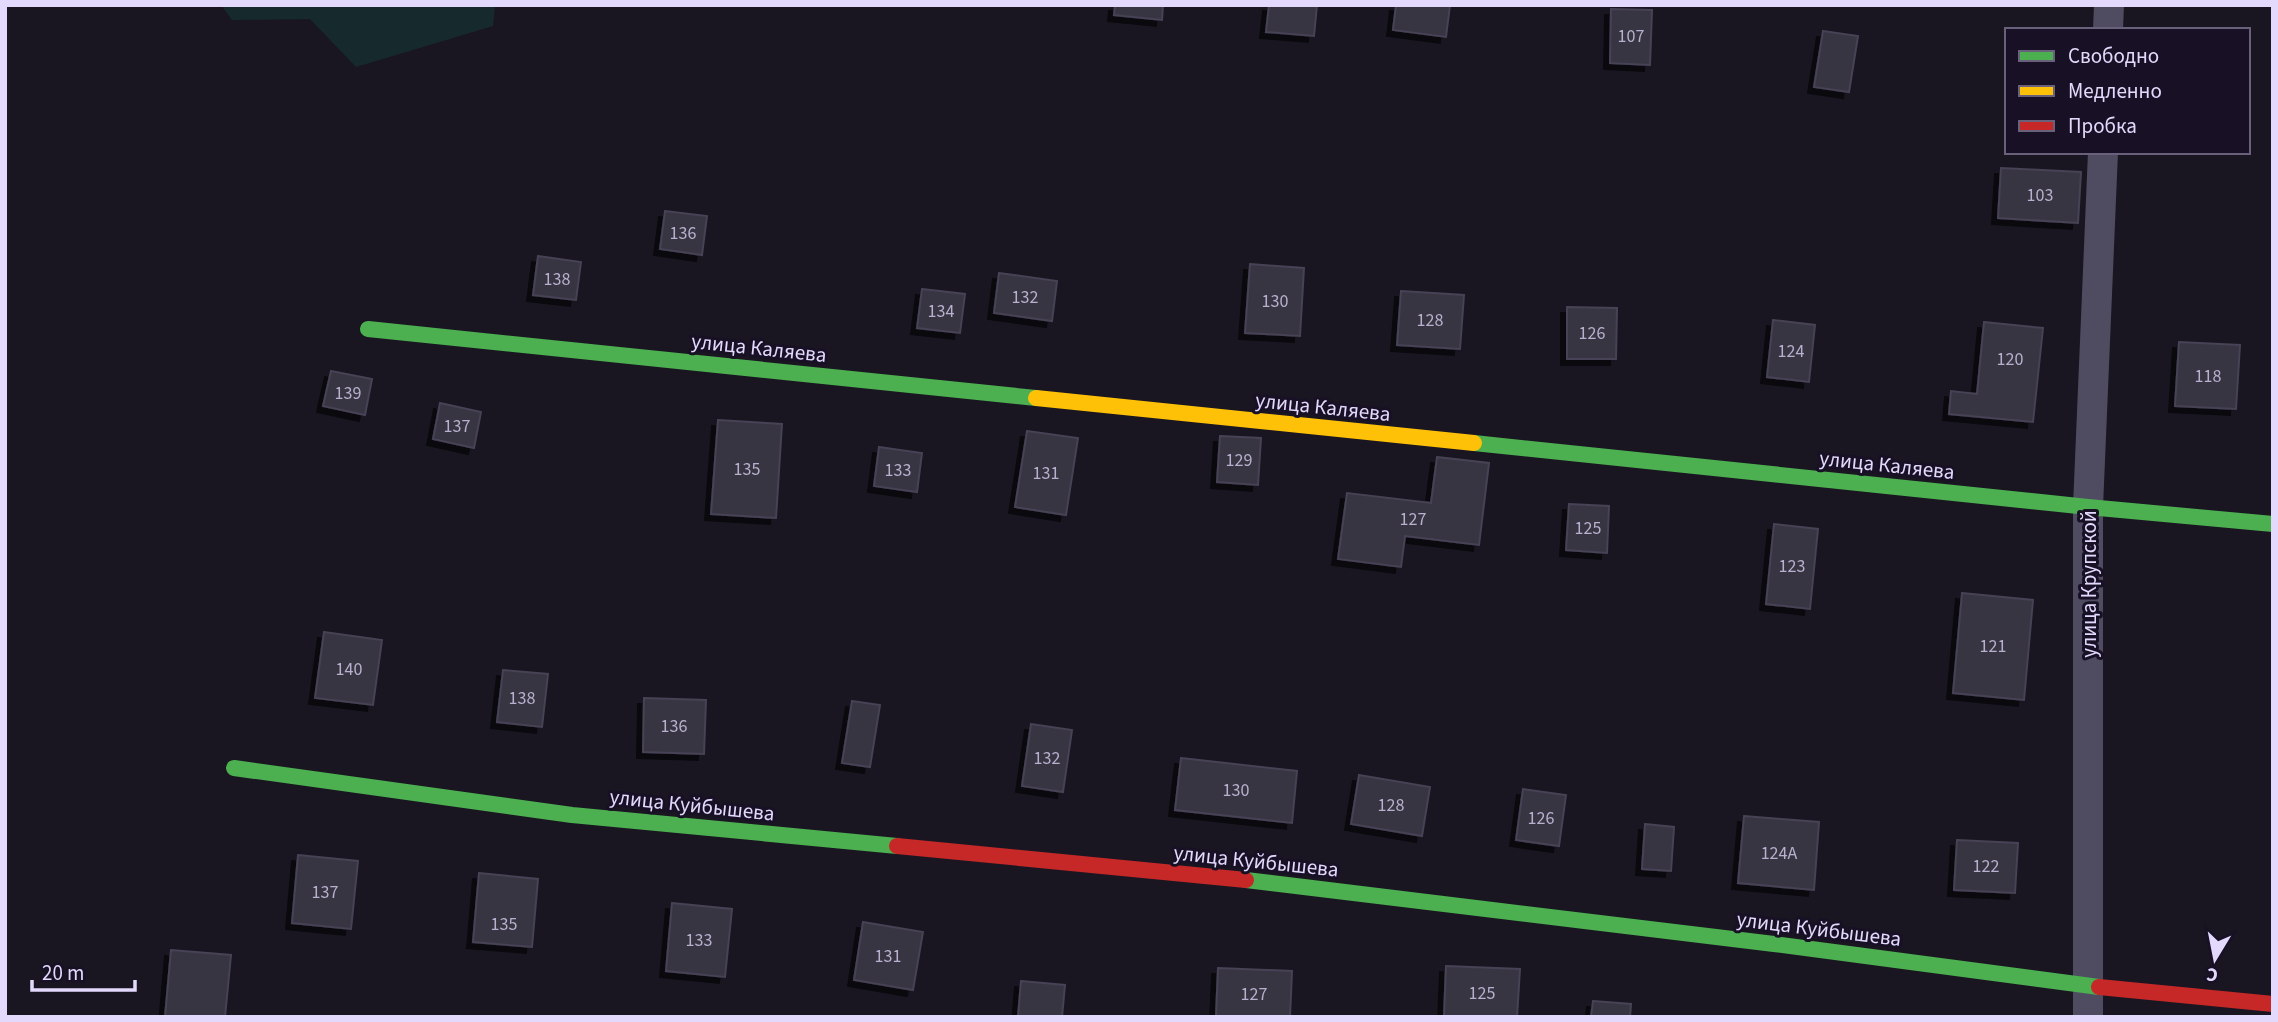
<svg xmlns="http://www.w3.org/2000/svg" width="2278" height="1022" viewBox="0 0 2278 1022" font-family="'Source Sans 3',sans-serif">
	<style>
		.green { fill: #162a2e }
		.building { fill: #393443; stroke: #474254; stroke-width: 2; filter: url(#shadow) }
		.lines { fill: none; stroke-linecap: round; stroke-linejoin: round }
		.street { stroke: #4f4c61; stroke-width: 30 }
		.fast { stroke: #4caf50; stroke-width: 16 }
		.slow { stroke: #ffc107; stroke-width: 16 }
		.jam { stroke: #c62828; stroke-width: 16 }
		.labels { text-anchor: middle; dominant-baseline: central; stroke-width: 6; stroke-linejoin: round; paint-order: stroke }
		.number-label { font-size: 18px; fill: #b8b0ce }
		.street-label { font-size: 21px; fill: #e2d9fc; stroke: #181126 }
	</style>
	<defs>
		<filter id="shadow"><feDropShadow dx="-6" dy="6" stdDeviation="0" flood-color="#0009"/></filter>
	</defs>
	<rect width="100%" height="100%" fill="#191621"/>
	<path class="green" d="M221,5H495L493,26L356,67L310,19L232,20Z"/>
	<g class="building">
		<path d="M1115,5H1163L1162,20L1114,15Z"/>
		<path d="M1269,5H1317L1314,36L1266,32Z"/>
		<path d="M1396,5H1450L1446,37L1393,30Z"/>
		<path d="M1611,9L1652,10L1650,65L1610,63Z"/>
		<path d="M1823,31L1858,36L1849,92L1814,87Z"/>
		<path d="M2001,168L2081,172L2078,223L1998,218Z"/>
		<path d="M665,211L707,216L702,255L660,249Z"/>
		<path d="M538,256L581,262L576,300L533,295Z"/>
		<path d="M1250,264L1304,268L1300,336L1245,333Z"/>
		<path d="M999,273L1057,281L1052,321L994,313Z"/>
		<path d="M922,289L965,294L960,333L917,328Z"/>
		<path d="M1401,291L1464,295L1460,349L1397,345Z"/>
		<path d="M1567,307L1617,308L1616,359H1567Z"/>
		<path d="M1773,320L1815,325L1809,382L1767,377Z"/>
		<path d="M1984,322L2043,328L2033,422L1949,414L1951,391L1977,394Z"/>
		<path d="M2179,342L2240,345L2236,409L2175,406Z"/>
		<path d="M331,371L372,379L365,415L323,406Z"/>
		<path d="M440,403L481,412L474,448L433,439Z"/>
		<path d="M718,420L782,424L776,518L711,514Z"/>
		<path d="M1027,431L1078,438L1066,515L1015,507Z"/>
		<path d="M1220,436L1261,438L1258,485L1217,482Z"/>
		<path d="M879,447L922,453L917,492L874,486Z"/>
		<path d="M1437,457L1489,463L1479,545L1405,536L1401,567L1338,559L1347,493L1431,503Z"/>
		<path d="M1569,504L1609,506L1607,553L1566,550Z"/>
		<path d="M1774,524L1818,529L1810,609L1766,604Z"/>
		<path d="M1962,593L2033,600L2024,700L1953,693Z"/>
		<path d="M324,632L382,640L373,705L315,698Z"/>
		<path d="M503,670L548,674L542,727L497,722Z"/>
		<path d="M644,698L706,700L704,754L643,752Z"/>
		<path d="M852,701L880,705L870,767L842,763Z"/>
		<path d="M1031,724L1072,730L1063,792L1022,786Z"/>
		<path d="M1181,758L1297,771L1292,823L1175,810Z"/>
		<path d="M1359,775L1430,787L1422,836L1351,824Z"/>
		<path d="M1523,789L1566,795L1559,846L1516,840Z"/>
		<path d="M1744,816L1819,822L1814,890L1738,883Z"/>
		<path d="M1645,824L1674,827L1671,871L1642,869Z"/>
		<path d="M1957,840L2018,843L2015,893L1954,890Z"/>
		<path d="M298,855L358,861L351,929L292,923Z"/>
		<path d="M479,873L538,879L532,947L473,942Z"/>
		<path d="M672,903L732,909L725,977L666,971Z"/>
		<path d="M863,922L923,932L913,990L854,980Z"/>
		<path d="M171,950L231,955L225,1017H165Z"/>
		<path d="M1446,966L1520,969L1517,1017H1444Z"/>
		<path d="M1218,968L1292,971L1290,1017H1216Z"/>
		<path d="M1021,981L1065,985L1062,1017H1018Z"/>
		<path d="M1593,1001L1631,1004L1630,1017H1591Z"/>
	</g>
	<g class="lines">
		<g class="street">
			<path d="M2108,30L2109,5"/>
			<path d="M2088,1017V507L2103,152"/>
		</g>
		<g class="fast">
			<path d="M368,329L1036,398"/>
			<path d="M1474,443L2088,507L2273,524"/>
			<path d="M234,768L572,815L897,846"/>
			<path d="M1246,880L1774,944L2099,987"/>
		</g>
		<path class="slow" d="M1036,398L1474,443"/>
		<g class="jam">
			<path d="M897,846L1246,880"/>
			<path d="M2099,987L2273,1004"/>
		</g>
	</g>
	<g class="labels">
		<g class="number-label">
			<text x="1631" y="36">107</text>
			<text x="2040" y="195">103</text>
			<text x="683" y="233">136</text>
			<text x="557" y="279">138</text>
			<text x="1025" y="297">132</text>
			<text x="1275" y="301">130</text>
			<text x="941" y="311">134</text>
			<text x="1430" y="320">128</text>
			<text x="1592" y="333">126</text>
			<text x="1791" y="351">124</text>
			<text x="2010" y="359">120</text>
			<text x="2208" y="376">118</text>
			<text x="348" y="393">139</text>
			<text x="457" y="426">137</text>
			<text x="1239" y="460">129</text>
			<text x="747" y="469">135</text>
			<text x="898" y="470">133</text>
			<text x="1046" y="473">131</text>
			<text x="1413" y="519">127</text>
			<text x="1588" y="528">125</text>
			<text x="1792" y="566">123</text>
			<text x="1993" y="646">121</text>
			<text x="349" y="669">140</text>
			<text x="522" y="698">138</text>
			<text x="674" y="726">136</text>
			<text x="1047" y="758">132</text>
			<text x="1236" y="790">130</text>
			<text x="1391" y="805">128</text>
			<text x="1541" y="818">126</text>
			<text x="1779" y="853">124А</text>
			<text x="1986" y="866">122</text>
			<text x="325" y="892">137</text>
			<text x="504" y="924">135</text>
			<text x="699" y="940">133</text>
			<text x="888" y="956">131</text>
			<text x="1482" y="993">125</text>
			<text x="1254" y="994">127</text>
		</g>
		<g class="street-label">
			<text transform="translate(759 348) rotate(6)">улица Каляева</text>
			<text transform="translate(1323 407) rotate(6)">улица Каляева</text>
			<text transform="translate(1887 465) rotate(6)">улица Каляева</text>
			<text transform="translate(2089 584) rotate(-90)">улица Крупской</text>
			<text transform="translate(692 805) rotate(6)">улица Куйбышева</text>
			<text transform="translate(1256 861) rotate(6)">улица Куйбышева</text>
			<text transform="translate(1819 929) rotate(7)">улица Куйбышева</text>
		</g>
	</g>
	<rect width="2278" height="1022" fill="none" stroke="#e2d9fc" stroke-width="14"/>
	<rect x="2005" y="28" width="245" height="126" fill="#181126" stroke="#69617c" stroke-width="2"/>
	<rect x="2019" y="51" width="35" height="10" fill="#4caf50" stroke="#69617c" stroke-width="2"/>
	<text x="2068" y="63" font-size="21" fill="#e2d9fc">Свободно</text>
	<rect x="2019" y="86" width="35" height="10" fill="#ffc107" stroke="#69617c" stroke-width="2"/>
	<text x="2068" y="98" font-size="21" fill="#e2d9fc">Медленно</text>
	<rect x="2019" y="121" width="35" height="10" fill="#c62828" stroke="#69617c" stroke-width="2"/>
	<text x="2068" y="133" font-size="21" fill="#e2d9fc">Пробка</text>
	<g transform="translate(2215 959) rotate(190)" stroke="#181126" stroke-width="5" paint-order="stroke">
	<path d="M0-5L12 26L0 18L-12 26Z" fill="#e2d9fc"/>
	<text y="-10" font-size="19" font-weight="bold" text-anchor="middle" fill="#e2d9fc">С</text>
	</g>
	<path d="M32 980v10h103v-10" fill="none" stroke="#e2d9fc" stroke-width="3.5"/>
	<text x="42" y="980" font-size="21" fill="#e2d9fc" stroke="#181126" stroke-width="5" paint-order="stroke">20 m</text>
</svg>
